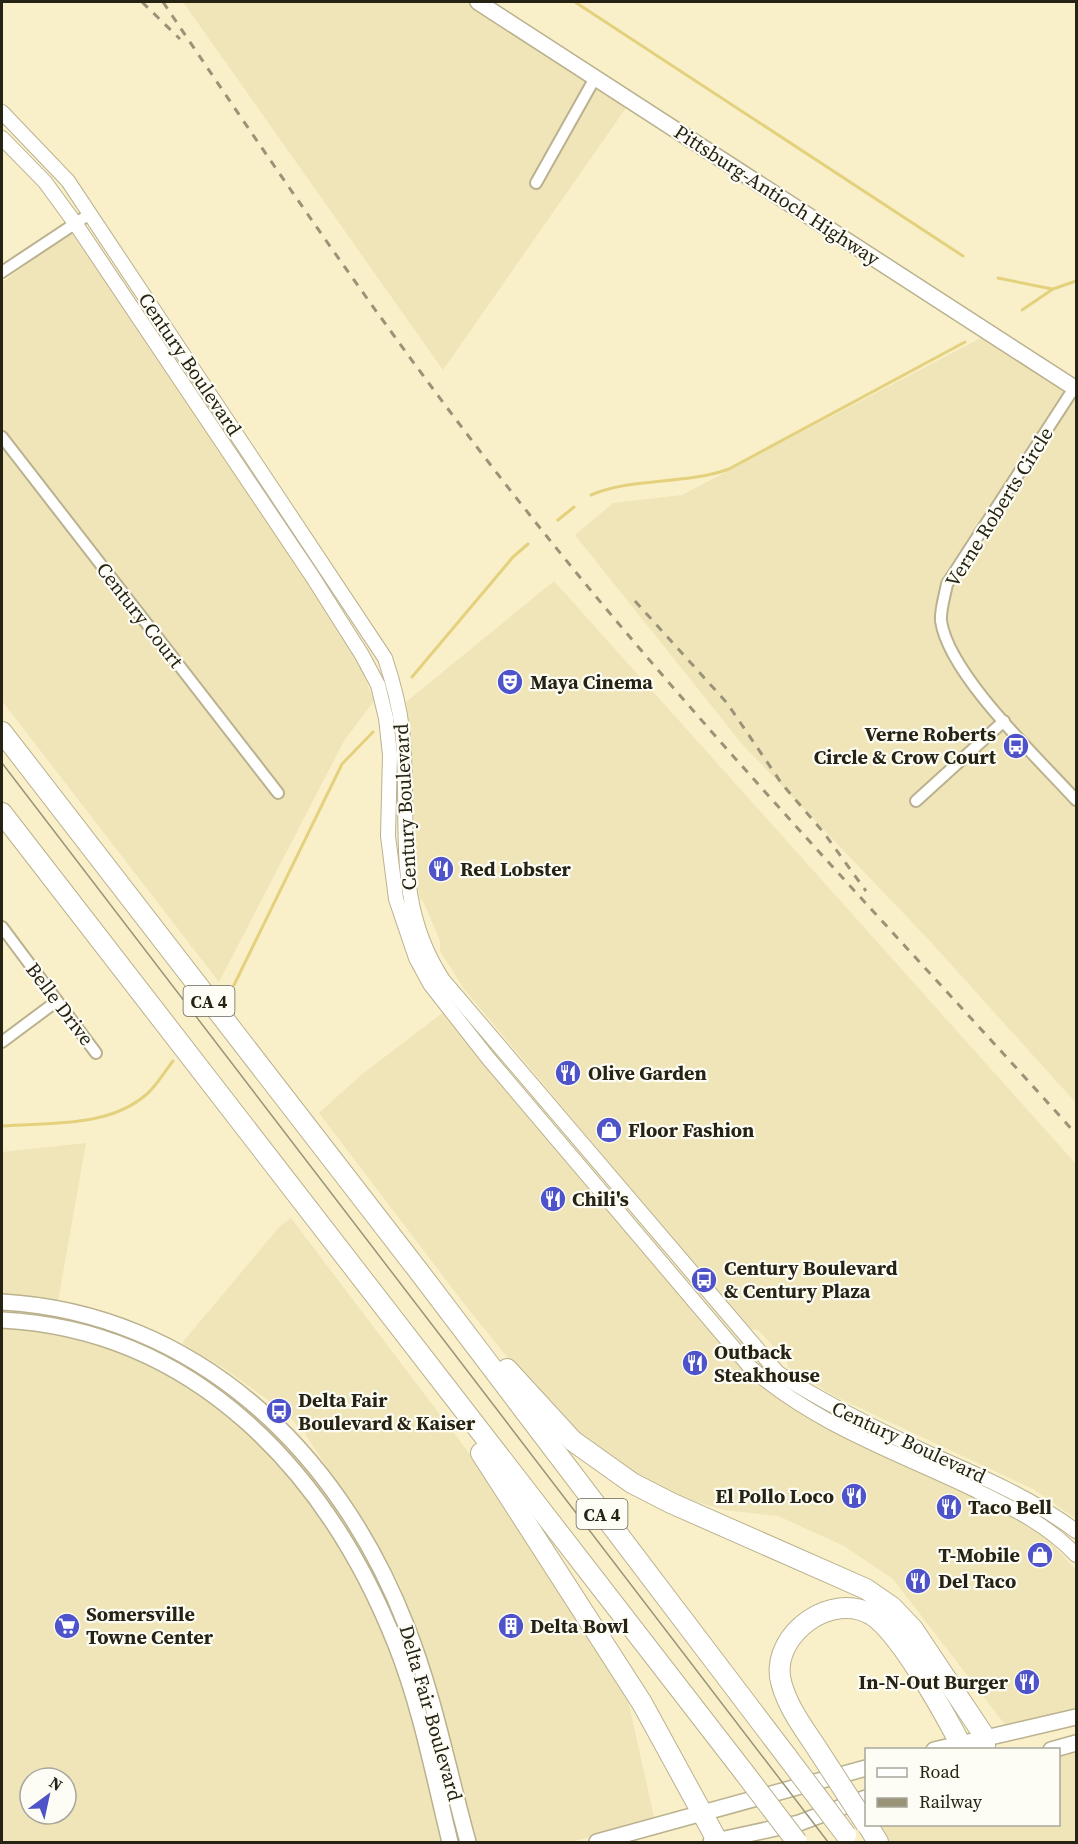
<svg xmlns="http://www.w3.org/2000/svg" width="1078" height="1844" viewBox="0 0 1078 1844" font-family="'Source Serif 4',serif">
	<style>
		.built { fill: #efe5b9; fill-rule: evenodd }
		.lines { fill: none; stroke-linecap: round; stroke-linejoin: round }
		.stream { stroke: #e4d17e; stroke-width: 3 }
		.minor-casing { stroke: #bab18e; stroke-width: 14 }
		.tertiary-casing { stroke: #bab18e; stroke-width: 16 }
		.secondary-casing { stroke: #bab18e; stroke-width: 18 }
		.motorway-casing { stroke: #bab18e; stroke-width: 22 }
		.minor { stroke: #fff; stroke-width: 10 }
		.tertiary { stroke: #fff; stroke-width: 14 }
		.secondary { stroke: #fff; stroke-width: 15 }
		.motorway { stroke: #fff; stroke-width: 20 }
		.tram { stroke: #9a9378; stroke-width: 1.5 }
		.rail { stroke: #9a9378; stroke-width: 3; stroke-dasharray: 8 8; stroke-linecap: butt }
		.motorway-bridge-casing { stroke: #bab18e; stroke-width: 22; stroke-linecap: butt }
		.motorway-bridge { stroke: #fff; stroke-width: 20 }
		.labels { text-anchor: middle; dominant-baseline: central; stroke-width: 4.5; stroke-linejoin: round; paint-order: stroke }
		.shield { fill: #fefdf5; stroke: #676458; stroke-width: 1.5 }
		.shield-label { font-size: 18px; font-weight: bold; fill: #262315 }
		.street-label { font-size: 20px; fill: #262315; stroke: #fefdf5 }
		.poi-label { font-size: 20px; font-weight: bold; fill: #262315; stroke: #fefdf5; text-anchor: start }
	</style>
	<rect width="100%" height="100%" fill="#f9f0ca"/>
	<g class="built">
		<path d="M183,2H469L628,105L443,370Z"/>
		<path d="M75,230L356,654L374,701L344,741L219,982L2,701V282Z"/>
		<path d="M990,333L1076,389V1103L929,940L742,744L575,535L613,503L682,495Z"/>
		<path d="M554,581L1076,1164V1519L1033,1489L834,1396L788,1367L786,1358L783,1357L758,1330L750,1329L569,1115L464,989L440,951V941L424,903L420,899L415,872L412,746L406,702Z"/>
		<path d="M445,1011L750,1375L1034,1524L1076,1570V1711L1006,1726L893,1579L844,1546L778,1516L724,1510L664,1492L610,1459L568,1425L534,1390L465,1305L319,1113L361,1075Z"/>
		<path d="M86,1143L57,1307L2,1300V1152Z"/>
		<path d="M291,1218L491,1482L627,1696L655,1821L570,1842H472L411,1620L400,1585L379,1546L305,1434L286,1413L225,1369L182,1343L280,1226Z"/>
		<path d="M2,1320L41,1324L188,1378L300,1475L383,1616L450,1842H2ZM30,1778H66V1814H30Z"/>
		<path d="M1076,1743V1842H878L867,1825L1058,1824V1750Z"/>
	</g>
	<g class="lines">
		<g class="stream">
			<path d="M575,2L963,256"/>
			<path d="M998,278L1052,289"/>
			<path d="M1022,310L1053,289L1076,281"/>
			<path d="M591,495C634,477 685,485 729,469L965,342"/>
			<path d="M558,520L574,507"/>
			<path d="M412,677L513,557L528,544"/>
			<path d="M234,985L342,764L373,732"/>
			<path d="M2,1126C51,1122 108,1128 147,1094C157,1085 165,1071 173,1061"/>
		</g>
		<g class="minor-casing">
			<g id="minor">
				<path d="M536,183L595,78"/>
				<path d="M2,272L88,215"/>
				<path d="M1074,388L947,584C945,595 940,610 941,621C949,675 1039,759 1076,800"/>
				<path d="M2,437L278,793"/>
				<path d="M916,801L1004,721"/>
				<path d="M2,927L96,1053"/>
				<path d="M2,1042L57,1001"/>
			</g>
		</g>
		<g class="tertiary-casing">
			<g id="tertiary">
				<path d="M2,112L68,181L385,658C393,682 399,704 402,729C412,818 390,900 443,980L778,1373C826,1404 876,1429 928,1453C980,1476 1030,1497 1076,1531"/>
				<path d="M2,138L45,182L75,223L312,576L362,655L378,685L386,718L390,755L388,836L396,899L416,958L430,984L488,1058L750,1367C813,1423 893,1451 969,1487C1008,1506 1046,1523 1076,1555"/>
			</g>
		</g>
		<g class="secondary-casing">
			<g id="secondary">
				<path d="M478,2L1076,389"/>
				<path d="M2,1302C195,1313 338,1450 406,1625C434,1695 448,1770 468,1842"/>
				<path d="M2,1320C196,1330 328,1473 396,1645C421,1708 434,1777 450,1842"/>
				<path d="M934,1750L1076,1717"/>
				<path d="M1051,1750L1076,1743"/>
				<path d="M597,1842L866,1768"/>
				<path d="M711,1842L799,1823L866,1798"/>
			</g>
		</g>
		<g class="motorway-casing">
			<g id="motorway">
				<path d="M2,732L417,1269L788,1758"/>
				<path d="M2,813L743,1771"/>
				<path d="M507,1369L573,1441L632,1483L671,1503L866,1589L892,1607L913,1629L985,1737V1750"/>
				<path d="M481,1453L642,1703L718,1842"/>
				<path d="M818,1750C803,1727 785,1704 780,1677C774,1633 832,1591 872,1615C900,1633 943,1711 960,1743L968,1750"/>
				<path d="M867,1824L878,1842"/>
			</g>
		</g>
		<use href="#minor" class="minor"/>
		<use href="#tertiary" class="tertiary"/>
		<use href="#secondary" class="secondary"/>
		<use href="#motorway" class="motorway"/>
		<path class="tram" d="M2,763L828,1842"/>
		<g class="rail">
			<path d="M142,2L180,39"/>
			<path d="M163,2C280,176 398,349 529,514C700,730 892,929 1076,1134"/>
			<path d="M635,601L727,703L782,784L824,833L866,891"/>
		</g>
		<g class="motorway-bridge-casing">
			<g id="motorway-bridge">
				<path d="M818,1750L866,1824"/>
				<path d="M788,1758L846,1835"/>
				<path d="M743,1771L797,1842"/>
			</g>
		</g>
		<use href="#motorway-bridge" class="motorway-bridge"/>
	</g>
	<defs>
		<g id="theatre-disc" transform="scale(1.35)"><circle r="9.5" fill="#4f53c9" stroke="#fefdf5"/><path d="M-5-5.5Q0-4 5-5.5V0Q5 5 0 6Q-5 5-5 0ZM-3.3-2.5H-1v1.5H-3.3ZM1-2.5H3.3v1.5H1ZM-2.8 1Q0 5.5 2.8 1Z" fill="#fff"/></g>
		<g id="bus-disc" transform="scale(1.35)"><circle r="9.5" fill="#4f53c9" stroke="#fefdf5"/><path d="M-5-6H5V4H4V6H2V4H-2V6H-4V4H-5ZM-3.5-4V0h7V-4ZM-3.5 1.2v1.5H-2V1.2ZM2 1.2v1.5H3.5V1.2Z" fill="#fff"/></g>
		<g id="restaurant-disc" transform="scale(1.35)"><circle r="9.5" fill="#4f53c9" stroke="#fefdf5"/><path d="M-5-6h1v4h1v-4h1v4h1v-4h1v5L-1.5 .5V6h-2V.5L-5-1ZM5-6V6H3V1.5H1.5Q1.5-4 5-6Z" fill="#fff"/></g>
		<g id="shop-disc" transform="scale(1.35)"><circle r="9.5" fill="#4f53c9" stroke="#fefdf5"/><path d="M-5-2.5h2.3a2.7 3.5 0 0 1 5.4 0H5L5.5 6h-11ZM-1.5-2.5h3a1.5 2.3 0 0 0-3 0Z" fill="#fff"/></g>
		<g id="supermarket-disc" transform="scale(1.35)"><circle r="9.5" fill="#4f53c9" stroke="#fefdf5"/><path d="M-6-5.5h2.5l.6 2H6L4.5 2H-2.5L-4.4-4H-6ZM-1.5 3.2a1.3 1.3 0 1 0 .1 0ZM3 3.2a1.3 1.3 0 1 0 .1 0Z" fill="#fff"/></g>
		<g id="building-disc" transform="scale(1.35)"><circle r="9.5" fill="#4f53c9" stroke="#fefdf5"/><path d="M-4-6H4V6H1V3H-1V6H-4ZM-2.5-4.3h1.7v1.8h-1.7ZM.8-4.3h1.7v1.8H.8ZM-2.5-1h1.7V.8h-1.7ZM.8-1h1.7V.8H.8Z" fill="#fff"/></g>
	</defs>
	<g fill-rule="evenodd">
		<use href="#theatre-disc" x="510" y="682"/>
		<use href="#bus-disc" x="1016" y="746"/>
		<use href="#restaurant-disc" x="441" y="869"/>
		<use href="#restaurant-disc" x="568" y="1073"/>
		<use href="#shop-disc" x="609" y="1130"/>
		<use href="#restaurant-disc" x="553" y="1199"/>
		<use href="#bus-disc" x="704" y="1280"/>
		<use href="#restaurant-disc" x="695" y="1363"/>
		<use href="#bus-disc" x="279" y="1411"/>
		<use href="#restaurant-disc" x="854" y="1496"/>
		<use href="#restaurant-disc" x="949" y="1507"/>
		<use href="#shop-disc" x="1040" y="1555"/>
		<use href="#restaurant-disc" x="918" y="1581"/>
		<use href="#supermarket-disc" x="67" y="1626"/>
		<use href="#building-disc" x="511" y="1626"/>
		<use href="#restaurant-disc" x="1027" y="1682"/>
	</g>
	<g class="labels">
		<g class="shield">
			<rect x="183.5" y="986" width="51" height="30" rx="4.5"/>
			<rect x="576.5" y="1499" width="51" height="30" rx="4.5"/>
		</g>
		<g class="shield-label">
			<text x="209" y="1001">CA 4</text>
			<text x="602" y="1514">CA 4</text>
		</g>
		<g class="street-label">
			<text transform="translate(777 195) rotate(33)">Pittsburg-Antioch Highway</text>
			<text transform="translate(190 364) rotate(56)">Century Boulevard</text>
			<text transform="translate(999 507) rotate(-58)">Verne Roberts Circle</text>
			<text transform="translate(140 615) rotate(52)">Century Court</text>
			<text transform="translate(405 807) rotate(-93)">Century Boulevard</text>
			<text transform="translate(60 1004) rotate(53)">Belle Drive</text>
			<text transform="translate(909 1442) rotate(25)">Century Boulevard</text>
			<text transform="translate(431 1713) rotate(74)">Delta Fair Boulevard</text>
		</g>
		<g class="poi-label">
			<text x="530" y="682">Maya Cinema</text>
			<text x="996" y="734" text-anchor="end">Verne Roberts<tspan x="996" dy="23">Circle &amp; Crow Court</tspan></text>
			<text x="460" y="869">Red Lobster</text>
			<text x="588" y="1073">Olive Garden</text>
			<text x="628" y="1130">Floor Fashion</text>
			<text x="572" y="1199">Chili's</text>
			<text x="724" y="1268">Century Boulevard<tspan x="724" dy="23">&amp; Century Plaza</tspan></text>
			<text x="714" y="1352">Outback<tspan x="714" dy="23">Steakhouse</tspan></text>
			<text x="298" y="1400">Delta Fair<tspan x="298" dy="23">Boulevard &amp; Kaiser</tspan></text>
			<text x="834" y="1496" text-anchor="end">El Pollo Loco</text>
			<text x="968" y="1507">Taco Bell</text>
			<text x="1020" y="1555" text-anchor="end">T-Mobile</text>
			<text x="938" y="1581">Del Taco</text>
			<text x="86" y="1614">Somersville<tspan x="86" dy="23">Towne Center</tspan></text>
			<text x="530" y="1626">Delta Bowl</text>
			<text x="1008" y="1682" text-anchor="end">In-N-Out Burger</text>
		</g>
	</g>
	<rect width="1078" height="1844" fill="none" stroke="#262315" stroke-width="6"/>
	<rect x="865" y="1748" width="195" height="78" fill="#fefdf5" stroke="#a8a69b" stroke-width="1.5"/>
	<rect x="877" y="1768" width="30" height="9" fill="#ffffff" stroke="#a8a69b" stroke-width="1.5"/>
	<text x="919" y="1778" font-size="18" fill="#262315">Road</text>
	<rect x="877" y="1798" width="30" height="9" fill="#9a9378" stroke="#a8a69b" stroke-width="1.5"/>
	<text x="919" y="1808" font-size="18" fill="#262315">Railway</text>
	<g transform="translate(48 1796) rotate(33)"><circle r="28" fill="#fefdf5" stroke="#a8a69b" stroke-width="1.5"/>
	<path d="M0-4.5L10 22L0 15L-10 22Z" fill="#4f53c9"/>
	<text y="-9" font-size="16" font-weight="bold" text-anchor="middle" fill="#262315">N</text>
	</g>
</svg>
